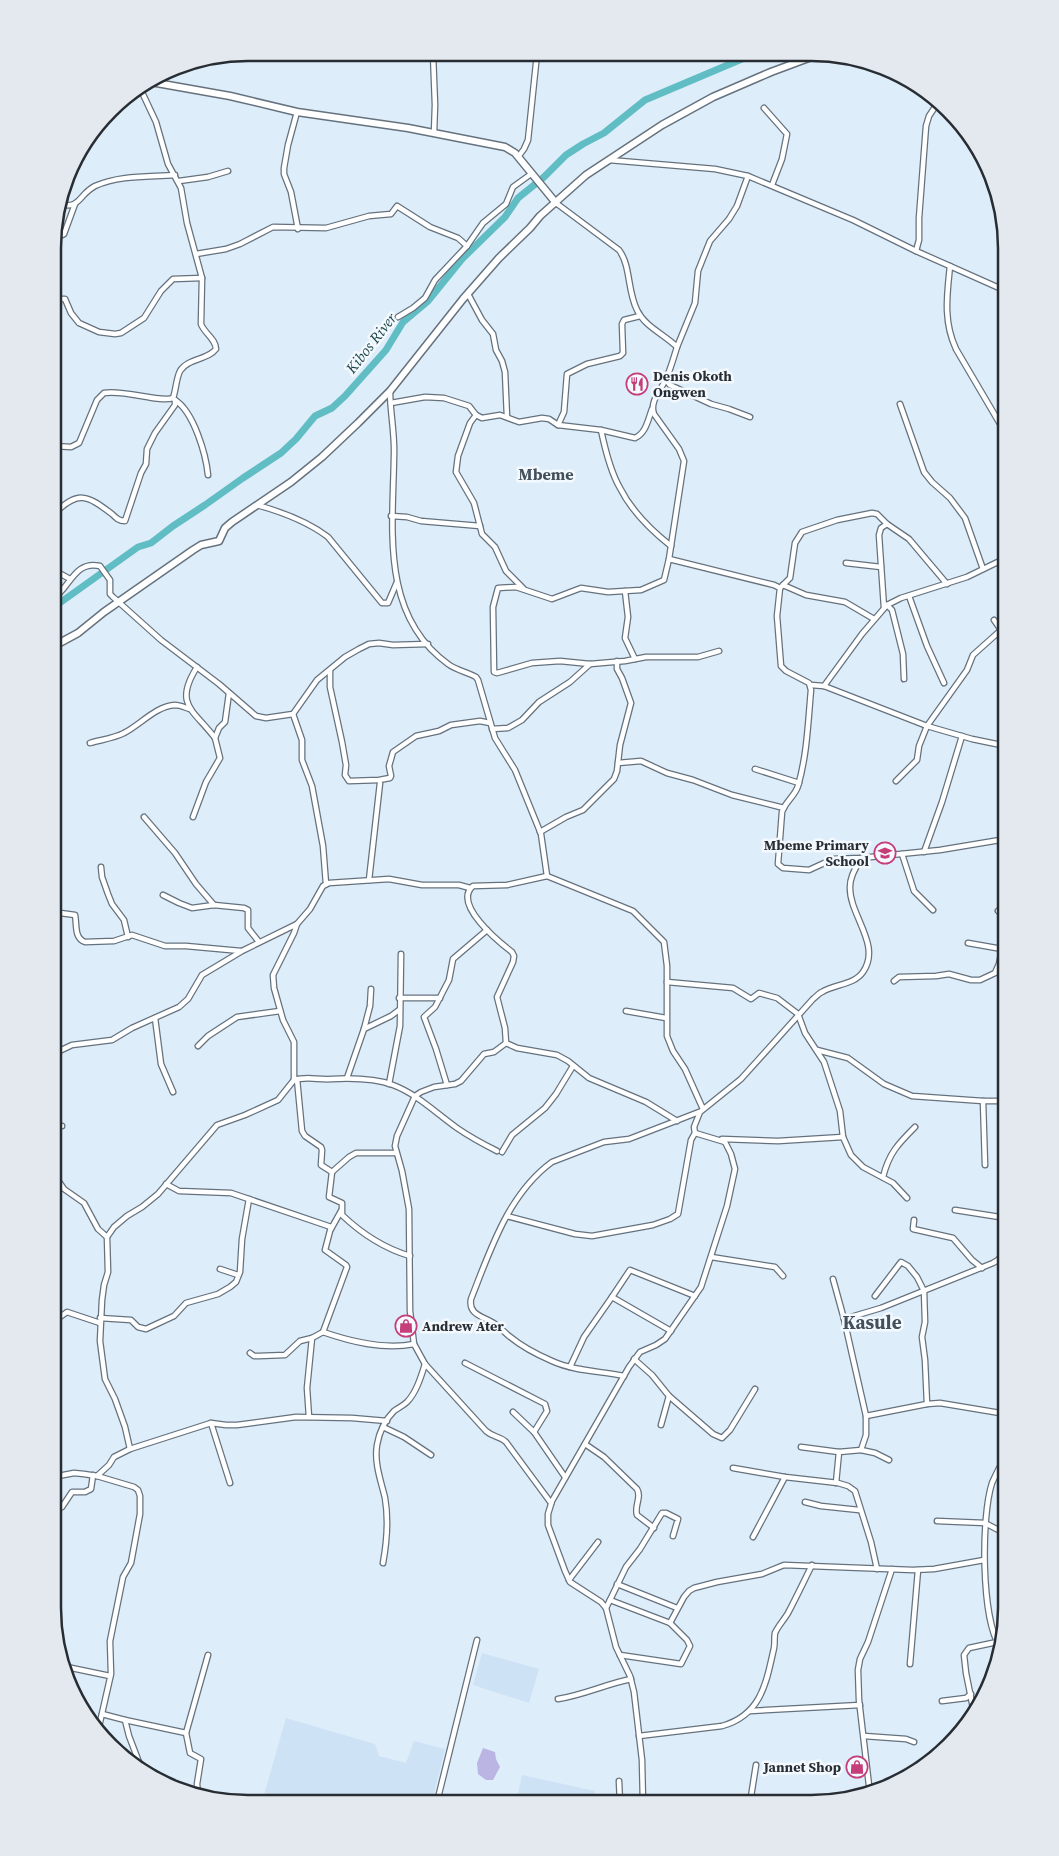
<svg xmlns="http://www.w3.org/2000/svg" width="1059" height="1856" viewBox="0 0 1059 1856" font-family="'Source Serif 4',serif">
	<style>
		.built { fill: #cee2f5 }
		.green { fill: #bab5e2 }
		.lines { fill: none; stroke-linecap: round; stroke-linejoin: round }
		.river { stroke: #61bdc4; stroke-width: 7 }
		.street-casing { stroke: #65727e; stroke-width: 7 }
		.secondary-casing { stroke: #65727e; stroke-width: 9 }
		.street { stroke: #fff; stroke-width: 4.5 }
		.secondary { stroke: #fff; stroke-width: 6 }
		.labels { text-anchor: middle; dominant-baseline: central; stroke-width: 5; stroke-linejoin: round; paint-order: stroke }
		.poi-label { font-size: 14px; font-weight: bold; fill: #272d32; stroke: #f3f9fe; text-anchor: start }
		.water-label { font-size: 15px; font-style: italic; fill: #1b4649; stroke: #f3f9fe }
		.quarter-label { font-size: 16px; font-weight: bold; fill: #43505b; stroke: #f3f9fe }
		.district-label { font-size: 19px; font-weight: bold; fill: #43505b; stroke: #f3f9fe }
		.rim { fill: none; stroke: #272d32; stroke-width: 2.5 }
	</style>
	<rect width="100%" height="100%" fill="#deedfa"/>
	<g class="built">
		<path d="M482,1653L539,1669L529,1703L473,1685Z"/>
		<path d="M286,1718L375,1744L379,1756L406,1763L414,1741L445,1749L432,1802H262Z"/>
		<path d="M522,1775L595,1791L592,1803H516Z"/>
	</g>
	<path class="green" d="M483,1748L495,1752L496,1759L500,1767L493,1780H486L478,1774L477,1763Z"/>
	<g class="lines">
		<path class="river" d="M54,607L138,547L151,543L173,526L205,505L243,478L281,453L296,439L315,416L332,408L345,396L386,350L403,322L428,301L462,259L505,217L518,198L544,177L566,155L583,144L604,133L645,100L749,56"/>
		<g class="street-casing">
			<g id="street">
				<path d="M433,54L435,105L434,133"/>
				<path d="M764,108L787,134L782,159L772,185"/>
				<path d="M297,112L288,145L284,168V174L291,192L298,229"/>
				<path d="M518,157L524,149L528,140L537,54"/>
				<path d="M609,160L715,169L748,176L853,220L916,251L1006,291"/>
				<path d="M179,181L208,177L228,171"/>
				<path d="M556,203L619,250C631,266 627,290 637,310C645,327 664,334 677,347C674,357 671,367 667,377C662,389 649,401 654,414L679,449L684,461L669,559L774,585L780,588L777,616L781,666L786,671L809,683L811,690C808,723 807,755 798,786C795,796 785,802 782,812L778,864L783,868L809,870L833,859L861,858L940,850L1006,839"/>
				<path d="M60,204C80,210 79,194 95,186C120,175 148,177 175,175"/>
				<path d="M54,239L64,234L75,204"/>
				<path d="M916,251L919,240V218L926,126L929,116L939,101"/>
				<path d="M196,254L226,249L240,244L273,227L326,228L369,216L391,214L397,206L430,227L458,238L467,246"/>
				<path d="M950,266C947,295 943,321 956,349L1006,434"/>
				<path d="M468,294L482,320L493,334L496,350L502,361L505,372L507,417"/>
				<path d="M54,299H65L71,313L79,323L99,332L115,334L121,333L144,318L161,291L173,279L202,278"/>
				<path d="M398,317L413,308L425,298L435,280L467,246L483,223L506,204L513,187L531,174"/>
				<path d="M677,347L695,303L698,271L710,241L729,219L737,206L748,176"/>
				<path d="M666,380L670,385L711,404L729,409L750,417"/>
				<path d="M390,391C390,412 395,434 394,456C393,528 380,615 448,664C456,670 467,672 476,677L478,680L495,738L515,770L541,834L547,876L507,885L473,886C452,904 499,942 512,952L514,956L513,962L497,997L505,1028L506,1043L517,1048L557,1055L568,1061L589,1078L646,1102L677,1121"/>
				<path d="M175,400C194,412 206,455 208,475"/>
				<path d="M391,403L425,397L444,398L469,406L476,415L482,418L500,415L519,422L542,418L549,419L558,425L601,430L635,438C646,433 648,420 652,409"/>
				<path d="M900,404L924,472L932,482L950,498L965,518L983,569"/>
				<path d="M476,415L470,423L458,456L456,472L474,503L482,534L495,547L506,571L523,588"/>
				<path d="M558,425L564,412L567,374L587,364L620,356L623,353L622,324L624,320L640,316"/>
				<path d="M601,430C605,449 610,471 620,488C631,510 652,531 671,546"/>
				<path d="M54,446L71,447L79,443L97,400L104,393C123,389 161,403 173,398"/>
				<path d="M257,505C282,512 307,521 328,537L382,603H388L397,582"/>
				<path d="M54,514C78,490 87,495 112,514C116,518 119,521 125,521L141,473L146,464L147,449L155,433L175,405V400L173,398C176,390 176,379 180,371C188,358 208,360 216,349C216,339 204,333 201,324L202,278L187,223L181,188L168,164L156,122L140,88"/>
				<path d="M391,516L407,517L421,521L480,526"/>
				<path d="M669,559L664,580L641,590L608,592L581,588L552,599L516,587L498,588L493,607L494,672L497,673L532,663L560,661L590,664L625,661L646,657H698L719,651"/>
				<path d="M846,563L881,567"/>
				<path d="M54,565L59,573L70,579"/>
				<path d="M783,585L806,595L845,602L874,619"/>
				<path d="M780,588L790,578L795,543L802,532L837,520L872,513L877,514L887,524"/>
				<path d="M625,591L628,617L625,638L635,659"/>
				<path d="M909,596L927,646L944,683"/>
				<path d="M54,598C70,587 75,560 100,566L110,580V594L113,597L161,640L219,684L256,716L266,718L293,714L317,680L345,657L359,649L369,644L379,643L393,645L428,644"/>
				<path d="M887,605L892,610L903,654L904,679"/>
				<path d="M884,608L879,535L881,528L887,524L909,539L947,584"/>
				<path d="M197,667C173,705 194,710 215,738"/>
				<path d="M330,670V687L342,742L346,765L345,775L349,781L379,780L390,778L391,776L389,766L393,752L416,736L439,731L451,725L480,721L490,723"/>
				<path d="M811,685L824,686L927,726L972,739L1006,746"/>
				<path d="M824,686L862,634L887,605L901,598L967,577L1006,558"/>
				<path d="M293,714L302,740V760L312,786L323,846L326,884"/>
				<path d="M492,729L508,728L522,720L539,702L570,682L590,664"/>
				<path d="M90,743C100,740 115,738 124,733C140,725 156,706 175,705C180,705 186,708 190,709"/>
				<path d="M618,763L641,761L667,773L693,780L732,795L784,808"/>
				<path d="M755,769L799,783"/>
				<path d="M896,781L917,760L919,746L927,726L967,670L973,655L1001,630L994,620"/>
				<path d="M144,817L175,853L196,884L214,905"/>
				<path d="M193,817L206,782L220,758L215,738L219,728L225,722L229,693"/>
				<path d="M540,832L566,817L583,810L614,779L617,771L620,745L631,703L622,678L617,669V661"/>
				<path d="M924,852L942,802L962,736"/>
				<path d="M902,854L914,891L933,910"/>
				<path d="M101,867L102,877L108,894L112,904L124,920L128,937"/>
				<path d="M547,876L633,911L664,942L667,966V1036L673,1051L685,1069L703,1109"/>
				<path d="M369,880L380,783"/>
				<path d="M163,895L179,903L192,908L214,905L244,908L248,910V928L259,942"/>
				<path d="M998,911L1006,904"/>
				<path d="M53,912L75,915C77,925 74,938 85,942L114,941L132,935L165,946H186L241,951"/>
				<path d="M968,943L1002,949"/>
				<path d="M894,981L899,977L936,976L949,974L971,980H980L995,973L999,964L1002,949L1006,946"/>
				<path d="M667,982L733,988L751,999L759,993L777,998L798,1014L805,1033L824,1062L840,1111L843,1137L851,1155L863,1167L893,1183L907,1198"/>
				<path d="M399,998H440"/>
				<path d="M626,1011L666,1018"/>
				<path d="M155,1018L161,1064L173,1092"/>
				<path d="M364,1029L370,1006L371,989"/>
				<path d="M506,1043L494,1052L484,1054L461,1081L455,1084L434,1087L421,1092L415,1096L397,1136L395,1146L402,1171L409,1209L410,1311L414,1344L425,1364L486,1431C494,1438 500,1436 506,1442L551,1503"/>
				<path d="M198,1046L208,1036L237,1017L280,1011"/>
				<path d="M817,1050L848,1058L884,1084L912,1096L983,1101H1006"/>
				<path d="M53,1054L72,1045L112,1040L132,1028L179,1007L188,999L202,975L242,951L297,924"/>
				<path d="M347,1078L364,1029L391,1016L399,1010"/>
				<path d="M297,1079L302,1131L305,1136L321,1147L322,1150L321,1165L332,1172"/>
				<path d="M294,1080C307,1076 318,1080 332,1079C352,1078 374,1078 393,1085C417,1094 436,1113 457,1128C470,1137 483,1144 497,1151"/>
				<path d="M389,1084L400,1026L401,954"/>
				<path d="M447,1085L436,1049L424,1017L435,1007L449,980L453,959L487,930"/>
				<path d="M983,1101L985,1165"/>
				<path d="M53,1126H62"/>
				<path d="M722,1139L778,1141L843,1137"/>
				<path d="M502,1152L512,1135L545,1108L556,1094L573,1066"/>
				<path d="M396,1153H356L349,1157L332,1172L329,1197L342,1203V1215C362,1234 383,1248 410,1256"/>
				<path d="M53,1173L64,1189L84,1203L98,1229L107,1237"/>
				<path d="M883,1177C889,1153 898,1144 915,1127"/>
				<path d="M166,1184L179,1191L231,1193L331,1227L325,1250L346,1265L347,1267L323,1332L312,1338L307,1388L309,1417"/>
				<path d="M955,1210L1006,1218"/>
				<path d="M507,1216L575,1234L592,1236L653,1225L670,1219L678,1214L691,1140L695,1133L694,1127L700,1112L741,1079L813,999C816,997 819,993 822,992C835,984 854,985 863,972C882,945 849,915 850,887C850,876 856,868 861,858"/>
				<path d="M914,1220L913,1229L953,1238L972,1260L982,1268"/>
				<path d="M331,1229L341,1211"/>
				<path d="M711,1257L775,1267L783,1276"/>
				<path d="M220,1269L238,1275"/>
				<path d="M833,1279L844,1319"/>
				<path d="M875,1296L901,1262L908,1266L917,1277L924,1291L925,1322L922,1337L925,1360L927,1404"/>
				<path d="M612,1297L630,1270L695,1296"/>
				<path d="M100,1318L131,1320L138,1327L146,1329L174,1316L186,1303L218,1294L230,1287L236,1282L240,1272L242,1239L249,1199"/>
				<path d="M53,1322L67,1312L100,1323"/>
				<path d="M323,1332C352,1342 384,1350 414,1344"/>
				<path d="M250,1353L254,1356H259L285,1355L300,1341L312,1338"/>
				<path d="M634,1359L652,1375L669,1396L661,1425"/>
				<path d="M465,1363L545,1404L547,1411L534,1432"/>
				<path d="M570,1367L584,1337L612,1297L671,1331"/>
				<path d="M624,1376C600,1371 574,1371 552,1361C538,1355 521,1346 509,1336C504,1332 500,1327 495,1324C483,1316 468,1315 471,1299C490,1251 508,1194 552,1162L604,1142L629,1139L699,1112"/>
				<path d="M669,1396L713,1434L722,1438L730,1430L755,1389"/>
				<path d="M513,1412L534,1432L565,1477"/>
				<path d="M866,1416L927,1404L940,1403L1006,1414"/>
				<path d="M211,1423L226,1425H237L296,1417L352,1418L387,1421"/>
				<path d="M383,1427L404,1437L431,1455"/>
				<path d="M585,1444L604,1457L637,1489C642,1497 634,1506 637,1515L654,1528"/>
				<path d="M801,1447L839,1452"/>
				<path d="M130,1449L125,1427L115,1399L105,1379L100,1341L102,1300L104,1285L108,1272L107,1237L114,1227L127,1216L142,1207L158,1194L217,1125L245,1115L278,1100L294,1080V1042L283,1020L274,988L273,975L294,933L297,924L310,909L323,886L329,883L389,879L422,885H459L470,888"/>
				<path d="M861,1450L875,1453L889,1460"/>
				<path d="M733,1468L785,1477L838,1483L848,1486L855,1491L871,1542L877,1569"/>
				<path d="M97,1476L109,1465L114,1457L130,1449L211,1423L230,1483"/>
				<path d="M53,1477L74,1473L84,1474L97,1476L134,1487L138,1490L140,1496V1514L131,1563L123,1577L110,1641L111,1674L98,1731"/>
				<path d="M836,1483L839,1452L861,1450L866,1435V1416L844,1319L881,1308L993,1263L998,1260L1006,1250"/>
				<path d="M805,1502L821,1506L859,1510"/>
				<path d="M53,1512L62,1507L72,1492H85L91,1489L93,1475"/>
				<path d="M937,1521L985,1523L1006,1534"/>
				<path d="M753,1537L785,1477"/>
				<path d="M383,1563C387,1541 389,1521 385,1498C381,1481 374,1463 377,1445C379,1433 385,1420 394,1411C398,1408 403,1406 407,1402C416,1393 421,1377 425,1364"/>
				<path d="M569,1580L598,1542"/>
				<path d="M617,1584L677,1608"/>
				<path d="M610,1600L626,1567L640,1549L662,1513H666L678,1519L673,1536"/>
				<path d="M606,1608L610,1600L670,1623L687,1640L690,1646L681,1664L620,1655"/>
				<path d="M670,1623L684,1597L689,1591L694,1588L717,1582L762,1574L784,1565L913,1570L934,1569L984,1560"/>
				<path d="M1000,1647C981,1618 981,1517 992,1483C996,1474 1001,1464 1006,1456"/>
				<path d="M910,1664L918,1570"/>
				<path d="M62,1666L110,1676"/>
				<path d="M558,1699C584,1695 606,1684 631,1679"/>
				<path d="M942,1701L966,1698L971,1694"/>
				<path d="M750,1711L860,1705"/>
				<path d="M974,1713L966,1673L964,1655L969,1648L997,1642"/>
				<path d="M102,1714L125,1720L129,1736L142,1770"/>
				<path d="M125,1720L186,1733"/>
				<path d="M639,1736L722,1726C761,1715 766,1684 774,1648C775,1643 774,1638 775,1633C778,1626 784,1620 788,1613C796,1598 804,1581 812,1565"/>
				<path d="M864,1736L906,1739L914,1742"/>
				<path d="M154,1778L163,1784"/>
				<path d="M619,1781L620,1803"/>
				<path d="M198,1794L197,1784L201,1759L190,1753L186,1733L208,1655"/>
				<path d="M870,1794L859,1700L858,1670L860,1659L868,1642L892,1569"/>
				<path d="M437,1802L477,1640"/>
				<path d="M643,1803L642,1760L634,1692L630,1676L616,1647L606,1608L601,1602L570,1582L565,1571L548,1525V1514L552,1501L629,1367L640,1352L656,1345L665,1339L701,1287L727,1206L735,1169L731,1154L725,1142L695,1133"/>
				<path d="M750,1803L756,1765"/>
			</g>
		</g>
		<g class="secondary-casing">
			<g id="secondary">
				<path d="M151,82L230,96L297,112L408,128L505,147L515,153L556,203"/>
				<path d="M54,646L78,633L104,612L193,550L201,545L219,541L225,528L232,522L291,482L322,457L358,423L390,391L463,299L499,258L530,228L540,216L586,175L662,125L713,97L771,72L814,56"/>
			</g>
		</g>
		<use href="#street" class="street"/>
		<use href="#secondary" class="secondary"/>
	</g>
	<defs>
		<g id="restaurant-ring" transform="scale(1.125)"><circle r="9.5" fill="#f3f9fe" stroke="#c53d79" stroke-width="1.5"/><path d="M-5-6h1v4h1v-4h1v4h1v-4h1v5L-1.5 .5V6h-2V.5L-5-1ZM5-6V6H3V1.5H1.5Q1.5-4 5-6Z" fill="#c53d79"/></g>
		<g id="school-ring" transform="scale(1.125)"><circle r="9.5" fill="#f3f9fe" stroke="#c53d79" stroke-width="1.5"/><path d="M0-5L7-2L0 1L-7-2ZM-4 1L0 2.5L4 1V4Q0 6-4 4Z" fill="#c53d79"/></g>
		<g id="shop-ring" transform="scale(1.125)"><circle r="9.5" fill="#f3f9fe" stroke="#c53d79" stroke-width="1.5"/><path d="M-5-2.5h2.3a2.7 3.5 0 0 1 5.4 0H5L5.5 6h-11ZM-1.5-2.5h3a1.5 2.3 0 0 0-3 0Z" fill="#c53d79"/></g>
	</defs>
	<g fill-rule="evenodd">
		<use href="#restaurant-ring" x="637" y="384"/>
		<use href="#school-ring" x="885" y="853"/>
		<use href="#shop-ring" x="406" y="1326"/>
		<use href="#shop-ring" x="857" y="1767"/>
	</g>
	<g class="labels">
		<g class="poi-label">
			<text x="653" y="376">Denis Okoth<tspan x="653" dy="16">Ongwen</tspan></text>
			<text x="869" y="845" text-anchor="end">Mbeme Primary<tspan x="869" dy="16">School</tspan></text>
			<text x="422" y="1326">Andrew Ater</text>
			<text x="841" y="1767" text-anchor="end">Jannet Shop</text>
		</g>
		<g class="water-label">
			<text transform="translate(371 343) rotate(-52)">Kibos River</text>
		</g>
		<g class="quarter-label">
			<text x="546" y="474">Mbeme</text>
		</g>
		<g class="district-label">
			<text x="872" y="1322">Kasule</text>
		</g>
	</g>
	<path d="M0 0H1059V1856H0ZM248 61H811A187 187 0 0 1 998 248V1608A187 187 0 0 1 811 1795H248A187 187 0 0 1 61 1608V248A187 187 0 0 1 248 61Z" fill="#e3e9ee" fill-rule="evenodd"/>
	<path class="rim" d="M248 61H811A187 187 0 0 1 998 248V1608A187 187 0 0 1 811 1795H248A187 187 0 0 1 61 1608V248A187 187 0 0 1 248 61Z"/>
</svg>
